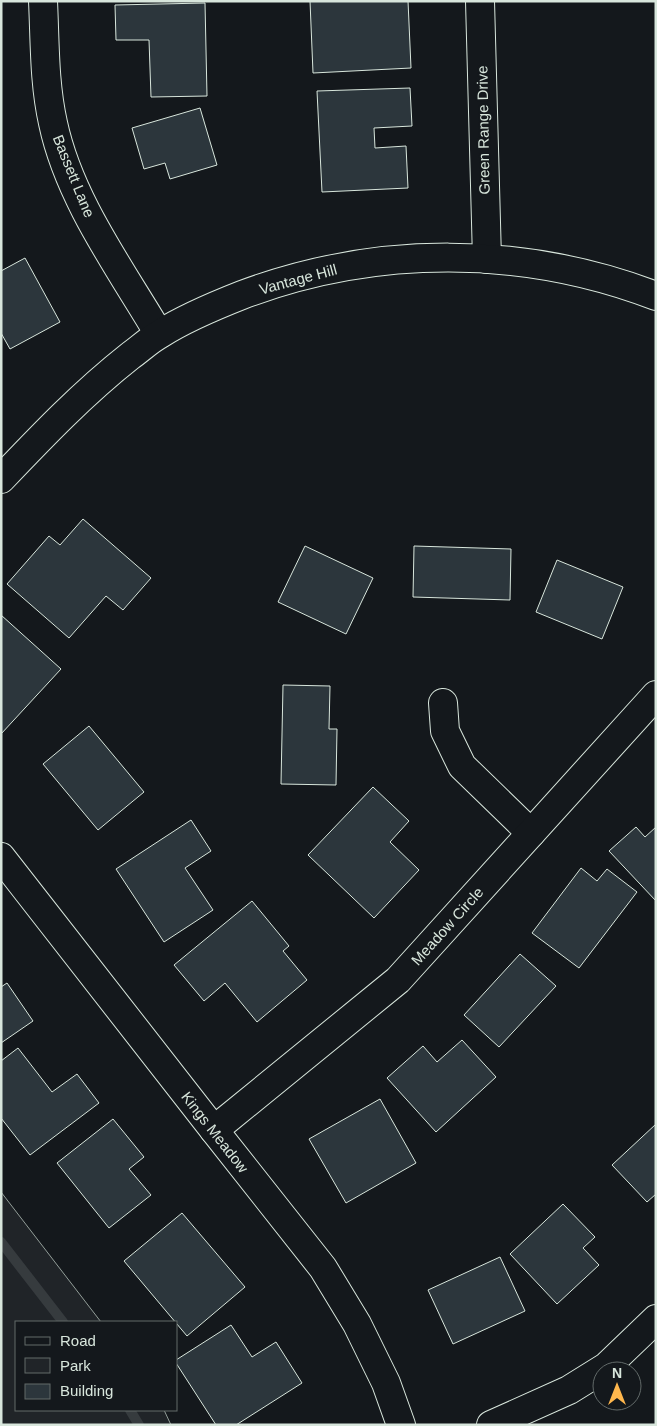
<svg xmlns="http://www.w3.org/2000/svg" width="657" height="1426" viewBox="0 0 657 1426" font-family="Arial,sans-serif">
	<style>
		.green { fill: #202428; stroke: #939e99 }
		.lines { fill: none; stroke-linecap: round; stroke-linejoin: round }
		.stream { stroke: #363b3e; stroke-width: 10 }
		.building { fill: #2c363c; stroke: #d8e6dc }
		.minor-casing { stroke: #d8e6dc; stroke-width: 30 }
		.minor { stroke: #14181c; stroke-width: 28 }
		.labels { text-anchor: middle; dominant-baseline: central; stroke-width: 4; stroke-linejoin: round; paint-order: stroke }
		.street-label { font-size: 15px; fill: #d8e6dc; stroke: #14181c }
	</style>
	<rect width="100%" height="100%" fill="#14181c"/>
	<path class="green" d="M1,1192L101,1322H16V1410H164L171,1425H1Z"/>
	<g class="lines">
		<g class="stream">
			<path d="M1,1242L63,1322"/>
			<path d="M130,1410L139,1425"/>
		</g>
	</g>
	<g class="building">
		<path d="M310,1H408L411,68L313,73Z"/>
		<path d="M205,3L207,96L151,97L149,40H116L115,5Z"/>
		<path d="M410,88L412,126L374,128L375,148L406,146L408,188L322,192L317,91Z"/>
		<path d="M200,108L217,165L170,179L165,163L144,169L132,128Z"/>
		<path d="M25,258L60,322L10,349L1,333V271Z"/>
		<path d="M83,519L151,578L123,610L106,596L69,638L7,584L49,536L60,545Z"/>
		<path d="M305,546L373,578L346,634L278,602Z"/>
		<path d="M414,546L511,549L510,600L413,597Z"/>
		<path d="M557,560L623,587L602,639L536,612Z"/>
		<path d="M1,615L61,669L1,734Z"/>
		<path d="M283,685L330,686L329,729H337L336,785L281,784Z"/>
		<path d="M89,726L144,792L98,830L43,764Z"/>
		<path d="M373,787L409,821L390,842L419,870L374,918L308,855Z"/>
		<path d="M191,820L211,851L185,868L213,910L164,942L116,869Z"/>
		<path d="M636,827L645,837L656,827V901L609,851Z"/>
		<path d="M581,868L597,881L607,869L637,892L579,968L532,933Z"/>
		<path d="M252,901L289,946L283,951L307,980L257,1022L225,983L204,1001L174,965Z"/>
		<path d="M520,954L556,986L499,1047L464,1015Z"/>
		<path d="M7,983L33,1021L1,1043V987Z"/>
		<path d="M462,1040L496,1077L436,1132L387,1078L423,1046L437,1062Z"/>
		<path d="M18,1048L52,1092L77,1074L99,1103L30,1155L1,1118V1061Z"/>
		<path d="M380,1099L416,1163L346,1203L309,1139Z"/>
		<path d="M113,1119L144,1157L129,1169L151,1195L109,1228L57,1163Z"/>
		<path d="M656,1124V1194L647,1202L612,1165Z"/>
		<path d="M563,1204L595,1237L583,1248L599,1265L557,1304L510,1254Z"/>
		<path d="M182,1213L245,1287L187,1336L124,1261Z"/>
		<path d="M500,1257L525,1311L453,1344L428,1290Z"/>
		<path d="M231,1325L252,1357L276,1342L302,1383L236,1425H216L176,1363V1360Z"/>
	</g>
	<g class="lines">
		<g class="minor-casing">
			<g id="minor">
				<path d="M43,1C45,42 44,83 53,123C69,199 120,268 159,334"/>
				<path d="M480,1L487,259"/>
				<path d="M1,479C42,436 83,393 130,356C140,349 149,340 160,334C185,318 214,306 242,295C375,245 523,245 656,296"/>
				<path d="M443,703L445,731L462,766L531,833"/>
				<path d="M1,857L214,1130L323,1268L357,1324L386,1383L401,1425"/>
				<path d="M214,1130L398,980L656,695"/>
				<path d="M491,1425L569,1390L606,1367L656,1319"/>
			</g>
		</g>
		<use href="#minor" class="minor"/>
	</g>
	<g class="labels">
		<g class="street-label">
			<text transform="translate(483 130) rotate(-91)">Green Range Drive</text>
			<text transform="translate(74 176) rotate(68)">Bassett Lane</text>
			<text transform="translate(298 279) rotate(-15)">Vantage Hill</text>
			<text transform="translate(447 926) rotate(-48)">Meadow Circle</text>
			<text transform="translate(215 1132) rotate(52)">Kings Meadow</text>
		</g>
	</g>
	<rect width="657" height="1426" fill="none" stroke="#d8e6dc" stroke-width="5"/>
	<rect x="15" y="1321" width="162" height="90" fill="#14181c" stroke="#626a69"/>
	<rect x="25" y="1337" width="25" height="8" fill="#14181c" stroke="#626a69"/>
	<text x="60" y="1346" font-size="15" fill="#d8e6dc">Road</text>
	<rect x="25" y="1358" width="25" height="15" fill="#202428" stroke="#626a69"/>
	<text x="60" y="1371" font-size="15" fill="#d8e6dc">Park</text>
	<rect x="25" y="1384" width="25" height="15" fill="#2c363c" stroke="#626a69"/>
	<text x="60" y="1396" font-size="15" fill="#d8e6dc">Building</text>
	<g transform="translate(617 1386)"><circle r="24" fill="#14181c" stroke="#626a69"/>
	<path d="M0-4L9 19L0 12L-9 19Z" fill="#ffb74d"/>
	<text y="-8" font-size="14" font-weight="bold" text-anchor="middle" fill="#d8e6dc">N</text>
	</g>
</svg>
